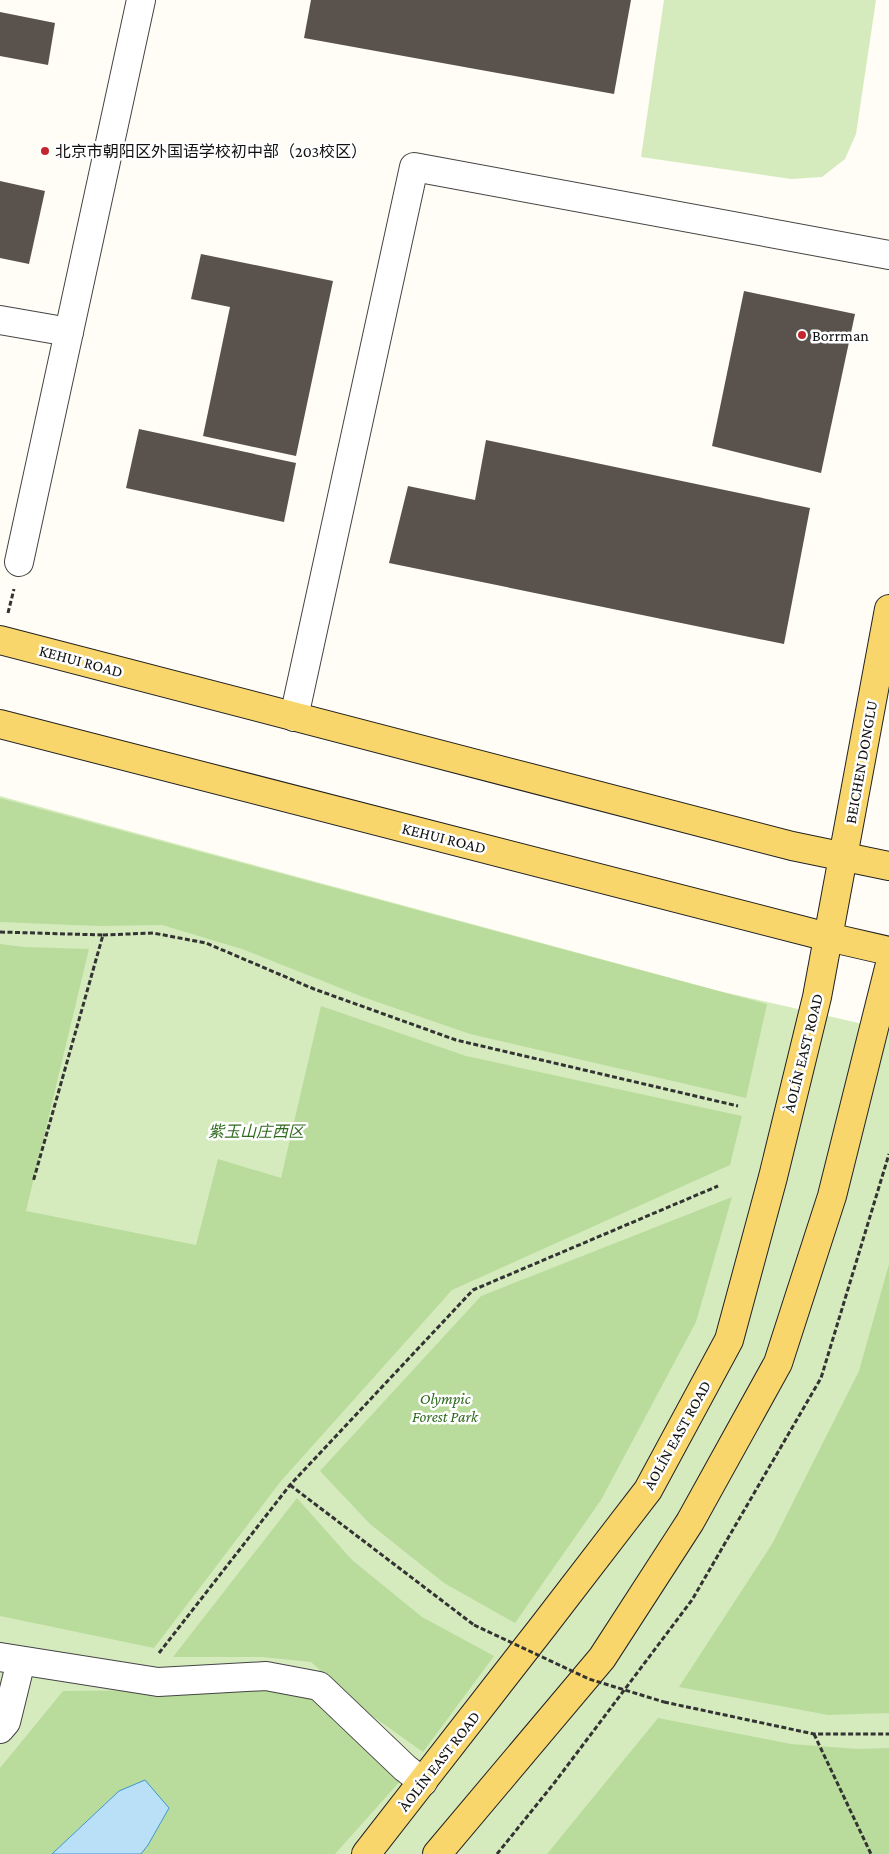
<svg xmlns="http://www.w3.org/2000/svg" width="889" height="1854" viewBox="0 0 889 1854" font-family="'Crimson Pro','Noto Sans SC',serif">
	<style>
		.green { fill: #d5ebbd }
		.forest { fill: #b9dc9c }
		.water { fill: #b9e0f7; stroke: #3f96cf }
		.building { fill: #5a524d }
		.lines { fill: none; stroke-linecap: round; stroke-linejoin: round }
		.minor-casing { stroke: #444; stroke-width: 30 }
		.major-casing { stroke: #222; stroke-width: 30 }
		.path { stroke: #333; stroke-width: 3; stroke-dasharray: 5 2.5; stroke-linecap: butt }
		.minor { stroke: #fff; stroke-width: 28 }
		.major { stroke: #f9d66b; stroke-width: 28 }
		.path-bridge { stroke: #333; stroke-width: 3; stroke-dasharray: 5 2.5; stroke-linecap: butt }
		.poi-dot { fill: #c4262e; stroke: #fff; stroke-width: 2 }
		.labels { text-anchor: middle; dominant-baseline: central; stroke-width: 5; stroke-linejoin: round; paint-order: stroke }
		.poi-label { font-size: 16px; fill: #111; stroke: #fff; text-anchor: start }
		.street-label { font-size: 16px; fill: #111; stroke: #fff }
		.park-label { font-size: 16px; font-style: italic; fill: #2f6b1f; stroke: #fff }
	</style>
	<rect width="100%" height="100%" fill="#fffdf5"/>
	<g class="green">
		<path d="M664,0H876L856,134L845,159L822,177L791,179L641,157Z"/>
		<path d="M0,796L719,991L889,1030V1854H0Z"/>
	</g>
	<g class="forest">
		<path d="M0,798L767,1004L746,1098L470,1034L363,997L242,949L162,925L98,926L0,922Z"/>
		<path d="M0,944L24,947L89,949L26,1211L196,1245L218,1159L281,1178L321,1006L466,1056L742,1116L730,1165L452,1290L281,1481L154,1648L0,1616Z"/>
		<path d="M732,1197L696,1322L601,1500L515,1623L444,1583L370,1524L320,1471L481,1296Z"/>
		<path d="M889,1264V1713L828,1715L679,1687L772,1544L859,1371Z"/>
		<path d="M297,1498L352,1560L422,1617L494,1656L423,1752L368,1713L311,1662L262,1657H173Z"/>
		<path d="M269,1689L317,1701L402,1779L335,1854H141L148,1845L169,1808L119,1791L52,1854H0V1768L63,1691Z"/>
		<path d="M658,1718L791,1744L858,1749L889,1748V1854H547Z"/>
	</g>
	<path class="water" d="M145,1780L169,1808L148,1845L141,1854H52L119,1791Z"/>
	<g class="building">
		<path d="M311,0H631L614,94L304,38Z"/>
		<path d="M0,12L55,23L48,65L0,56Z"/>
		<path d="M0,181L45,191L29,264L0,258Z"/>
		<path d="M201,254L333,281L296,456L203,436L230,307L191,299Z"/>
		<path d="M744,291L855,314L821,473L712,446Z"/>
		<path d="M139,429L296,463L284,522L126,488Z"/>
		<path d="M486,440L810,508L784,644L389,563L408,486L475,500Z"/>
	</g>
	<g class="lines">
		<g class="minor-casing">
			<g id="minor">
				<path d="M0,320L69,332"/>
				<path d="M19,562L141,0"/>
				<path d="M294,717L414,167L889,255"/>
				<path d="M0,1657L158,1682L266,1676L319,1686L405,1768L423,1782"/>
				<path d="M0,1729L6,1722L21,1661"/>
			</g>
		</g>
		<g class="major-casing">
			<g id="major">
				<path d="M0,640L792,846L889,866"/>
				<path d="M0,724L828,937L889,951"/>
				<path d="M366,1854L545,1624L648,1490L729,1340L773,1177L817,997L889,609"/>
				<path d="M437,1854L602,1658L690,1522L778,1363L832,1196L889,968"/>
			</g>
		</g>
		<g class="path">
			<path d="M8,613L14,589"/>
			<path d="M0,932L103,935L33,1182"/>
			<path d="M103,935L153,933L206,943L314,989L456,1040L738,1106"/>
			<path d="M290,1485L474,1625"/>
			<path d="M159,1653L290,1485L473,1290L718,1186"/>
			<path d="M664,1702L814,1734H889"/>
			<path d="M814,1734L871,1854"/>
			<path d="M497,1854L555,1782L692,1600L821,1378L889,1154"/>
		</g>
		<use href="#minor" class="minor"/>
		<use href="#major" class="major"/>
		<path class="path-bridge" d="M474,1625L589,1679L664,1702"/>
	</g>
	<g class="poi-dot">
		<circle cx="45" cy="151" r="5"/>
		<circle cx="802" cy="335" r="5"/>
	</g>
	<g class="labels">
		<g class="poi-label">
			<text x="55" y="151">北京市朝阳区外国语学校初中部（203校区）</text>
			<text x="812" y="335">Borrman</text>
		</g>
		<g class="street-label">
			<text transform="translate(81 661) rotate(15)">KEHUI ROAD</text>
			<text transform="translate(861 762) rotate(-80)">BEICHEN DONGLU</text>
			<text transform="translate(444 838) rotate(14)">KEHUI ROAD</text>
			<text transform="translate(803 1053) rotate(-76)">ÀOLÍN EAST ROAD</text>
			<text transform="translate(677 1435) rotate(-61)">ÀOLÍN EAST ROAD</text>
			<text transform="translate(439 1761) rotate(-52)">ÀOLÍN EAST ROAD</text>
		</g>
		<g class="park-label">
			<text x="256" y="1131">紫玉山庄西区</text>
			<text x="445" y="1398">Olympic<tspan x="445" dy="18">Forest Park</tspan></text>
		</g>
	</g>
</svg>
